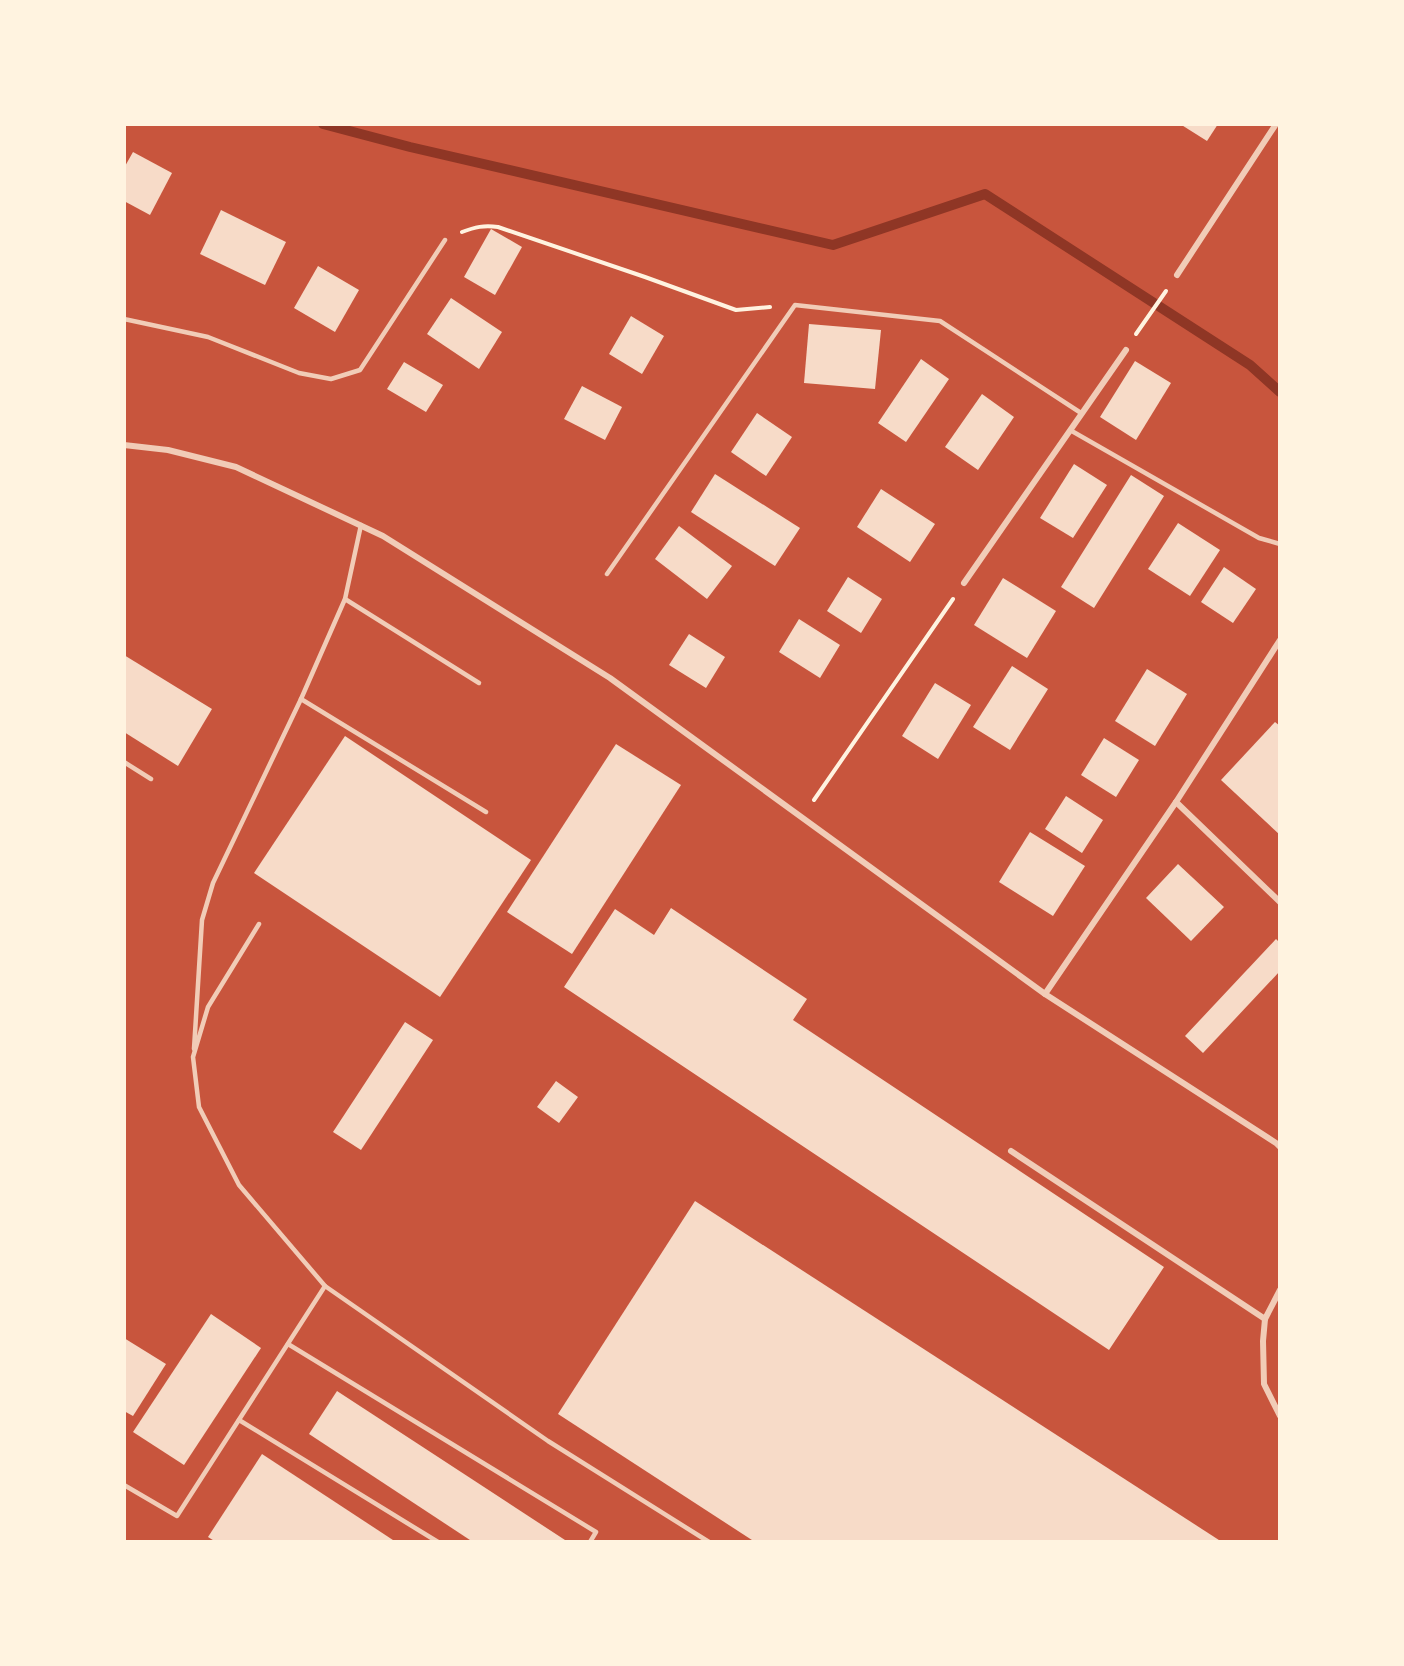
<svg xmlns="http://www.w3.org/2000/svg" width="1404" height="1666" viewBox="0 0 1404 1666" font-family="Mulish,sans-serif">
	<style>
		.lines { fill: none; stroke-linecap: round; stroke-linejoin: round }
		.stream { stroke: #8f3625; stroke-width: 10 }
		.building { fill: #f7dbc8 }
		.path { stroke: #fff3e0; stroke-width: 4 }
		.service { stroke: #f1ccb7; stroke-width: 4.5 }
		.minor { stroke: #f1ccb7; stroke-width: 6 }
	</style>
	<rect width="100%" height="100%" fill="#c8553d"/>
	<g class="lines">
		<path class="stream" d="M323,124L410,147L833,245L985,194L1250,365L1280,392"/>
	</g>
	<g class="building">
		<path d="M1180,124H1218L1207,141Z"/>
		<path d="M133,152L172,173L150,215L124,201V168Z"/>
		<path d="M221,210L286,242L265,285L200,254Z"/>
		<path d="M491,229L522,247L495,295L464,277Z"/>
		<path d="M318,266L359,290L335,332L294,308Z"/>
		<path d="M451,298L502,332L479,369L427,334Z"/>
		<path d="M631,316L664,336L642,374L609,354Z"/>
		<path d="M809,324L881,330L875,389L804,383Z"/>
		<path d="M921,359L949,379L906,442L878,423Z"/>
		<path d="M1135,361L1171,383L1136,440L1100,417Z"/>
		<path d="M404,362L443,385L426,412L387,389Z"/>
		<path d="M582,386L622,407L605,440L564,419Z"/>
		<path d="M982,394L1014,417L978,470L945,447Z"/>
		<path d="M757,413L792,437L766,476L731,452Z"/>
		<path d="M1074,464L1107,485L1073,538L1040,518Z"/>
		<path d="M715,474L800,528L775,566L691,512Z"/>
		<path d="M1131,475L1164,496L1094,608L1061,587Z"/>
		<path d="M881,489L935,524L910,562L857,527Z"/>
		<path d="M1178,523L1220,550L1190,596L1148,569Z"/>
		<path d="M679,526L732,566L707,599L655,559Z"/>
		<path d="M1224,567L1256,589L1233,623L1201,602Z"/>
		<path d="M848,577L882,599L861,633L827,611Z"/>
		<path d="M1003,578L1056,611L1027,658L974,625Z"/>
		<path d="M799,619L840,645L820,678L779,652Z"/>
		<path d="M689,634L725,657L706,688L669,665Z"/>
		<path d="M124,655L212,709L178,766L124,732Z"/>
		<path d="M1012,666L1048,689L1010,750L973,727Z"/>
		<path d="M1147,669L1187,694L1155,746L1115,721Z"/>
		<path d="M935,683L971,705L938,759L902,736Z"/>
		<path d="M1275,722L1280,726V835L1221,780Z"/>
		<path d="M345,736L531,860L440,997L254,873Z"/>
		<path d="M1104,738L1139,760L1116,797L1081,775Z"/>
		<path d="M616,744L681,785L572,954L507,912Z"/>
		<path d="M1066,796L1103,820L1082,853L1045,829Z"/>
		<path d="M1030,832L1085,866L1053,916L999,882Z"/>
		<path d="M1178,864L1224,907L1191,941L1146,898Z"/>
		<path d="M671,908L807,999L793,1020L1164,1267L1109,1350L564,987L615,909L654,935Z"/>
		<path d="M1276,939L1280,943V971L1203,1053L1185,1036Z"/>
		<path d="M405,1022L433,1040L361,1150L333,1132Z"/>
		<path d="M556,1081L578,1097L559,1123L537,1107Z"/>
		<path d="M695,1201L1222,1542H755L558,1414Z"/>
		<path d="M211,1314L261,1348L184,1465L133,1432Z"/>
		<path d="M124,1338L166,1364L133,1416L124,1411Z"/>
		<path d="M337,1391L565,1540L564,1542H473L309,1434Z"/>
		<path d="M262,1454L396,1542H216L208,1537Z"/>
	</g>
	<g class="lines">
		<g class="path">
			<path d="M462,232C475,227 484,225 498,227L645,277L736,310L770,307"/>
			<path d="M1136,334L1166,291"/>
			<path d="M814,800L953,599"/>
		</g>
		<g class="service">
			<path d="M124,319L208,337L299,373L331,379L360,370L445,240"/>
			<path d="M1070,430L1259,538L1280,544"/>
			<path d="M607,574L795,305L940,321L1081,413"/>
			<path d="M345,599L479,683"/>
			<path d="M301,699L486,812"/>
			<path d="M124,762L151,779"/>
			<path d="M194,1049L202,920L213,883L301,699L345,599L361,525"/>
			<path d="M325,1286L548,1441L709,1542"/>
			<path d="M288,1344L596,1532L590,1542"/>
			<path d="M239,1420L438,1542"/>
			<path d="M124,1485L177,1516L325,1286L239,1185L199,1107L193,1057L208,1007L259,924"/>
		</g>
		<g class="minor">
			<path d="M1177,275L1276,124"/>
			<path d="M124,445L168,450L236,467L383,536L610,678L1045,994L1276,1143L1280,1147"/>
			<path d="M964,583L1126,350"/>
			<path d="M1176,802L1280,902"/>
			<path d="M1045,994L1176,802L1280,640"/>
			<path d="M1011,1151L1265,1319L1280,1290"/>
			<path d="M1265,1319L1263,1341L1264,1384L1280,1416"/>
		</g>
	</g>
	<rect width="1404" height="1666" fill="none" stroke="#fff3e0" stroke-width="252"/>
</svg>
